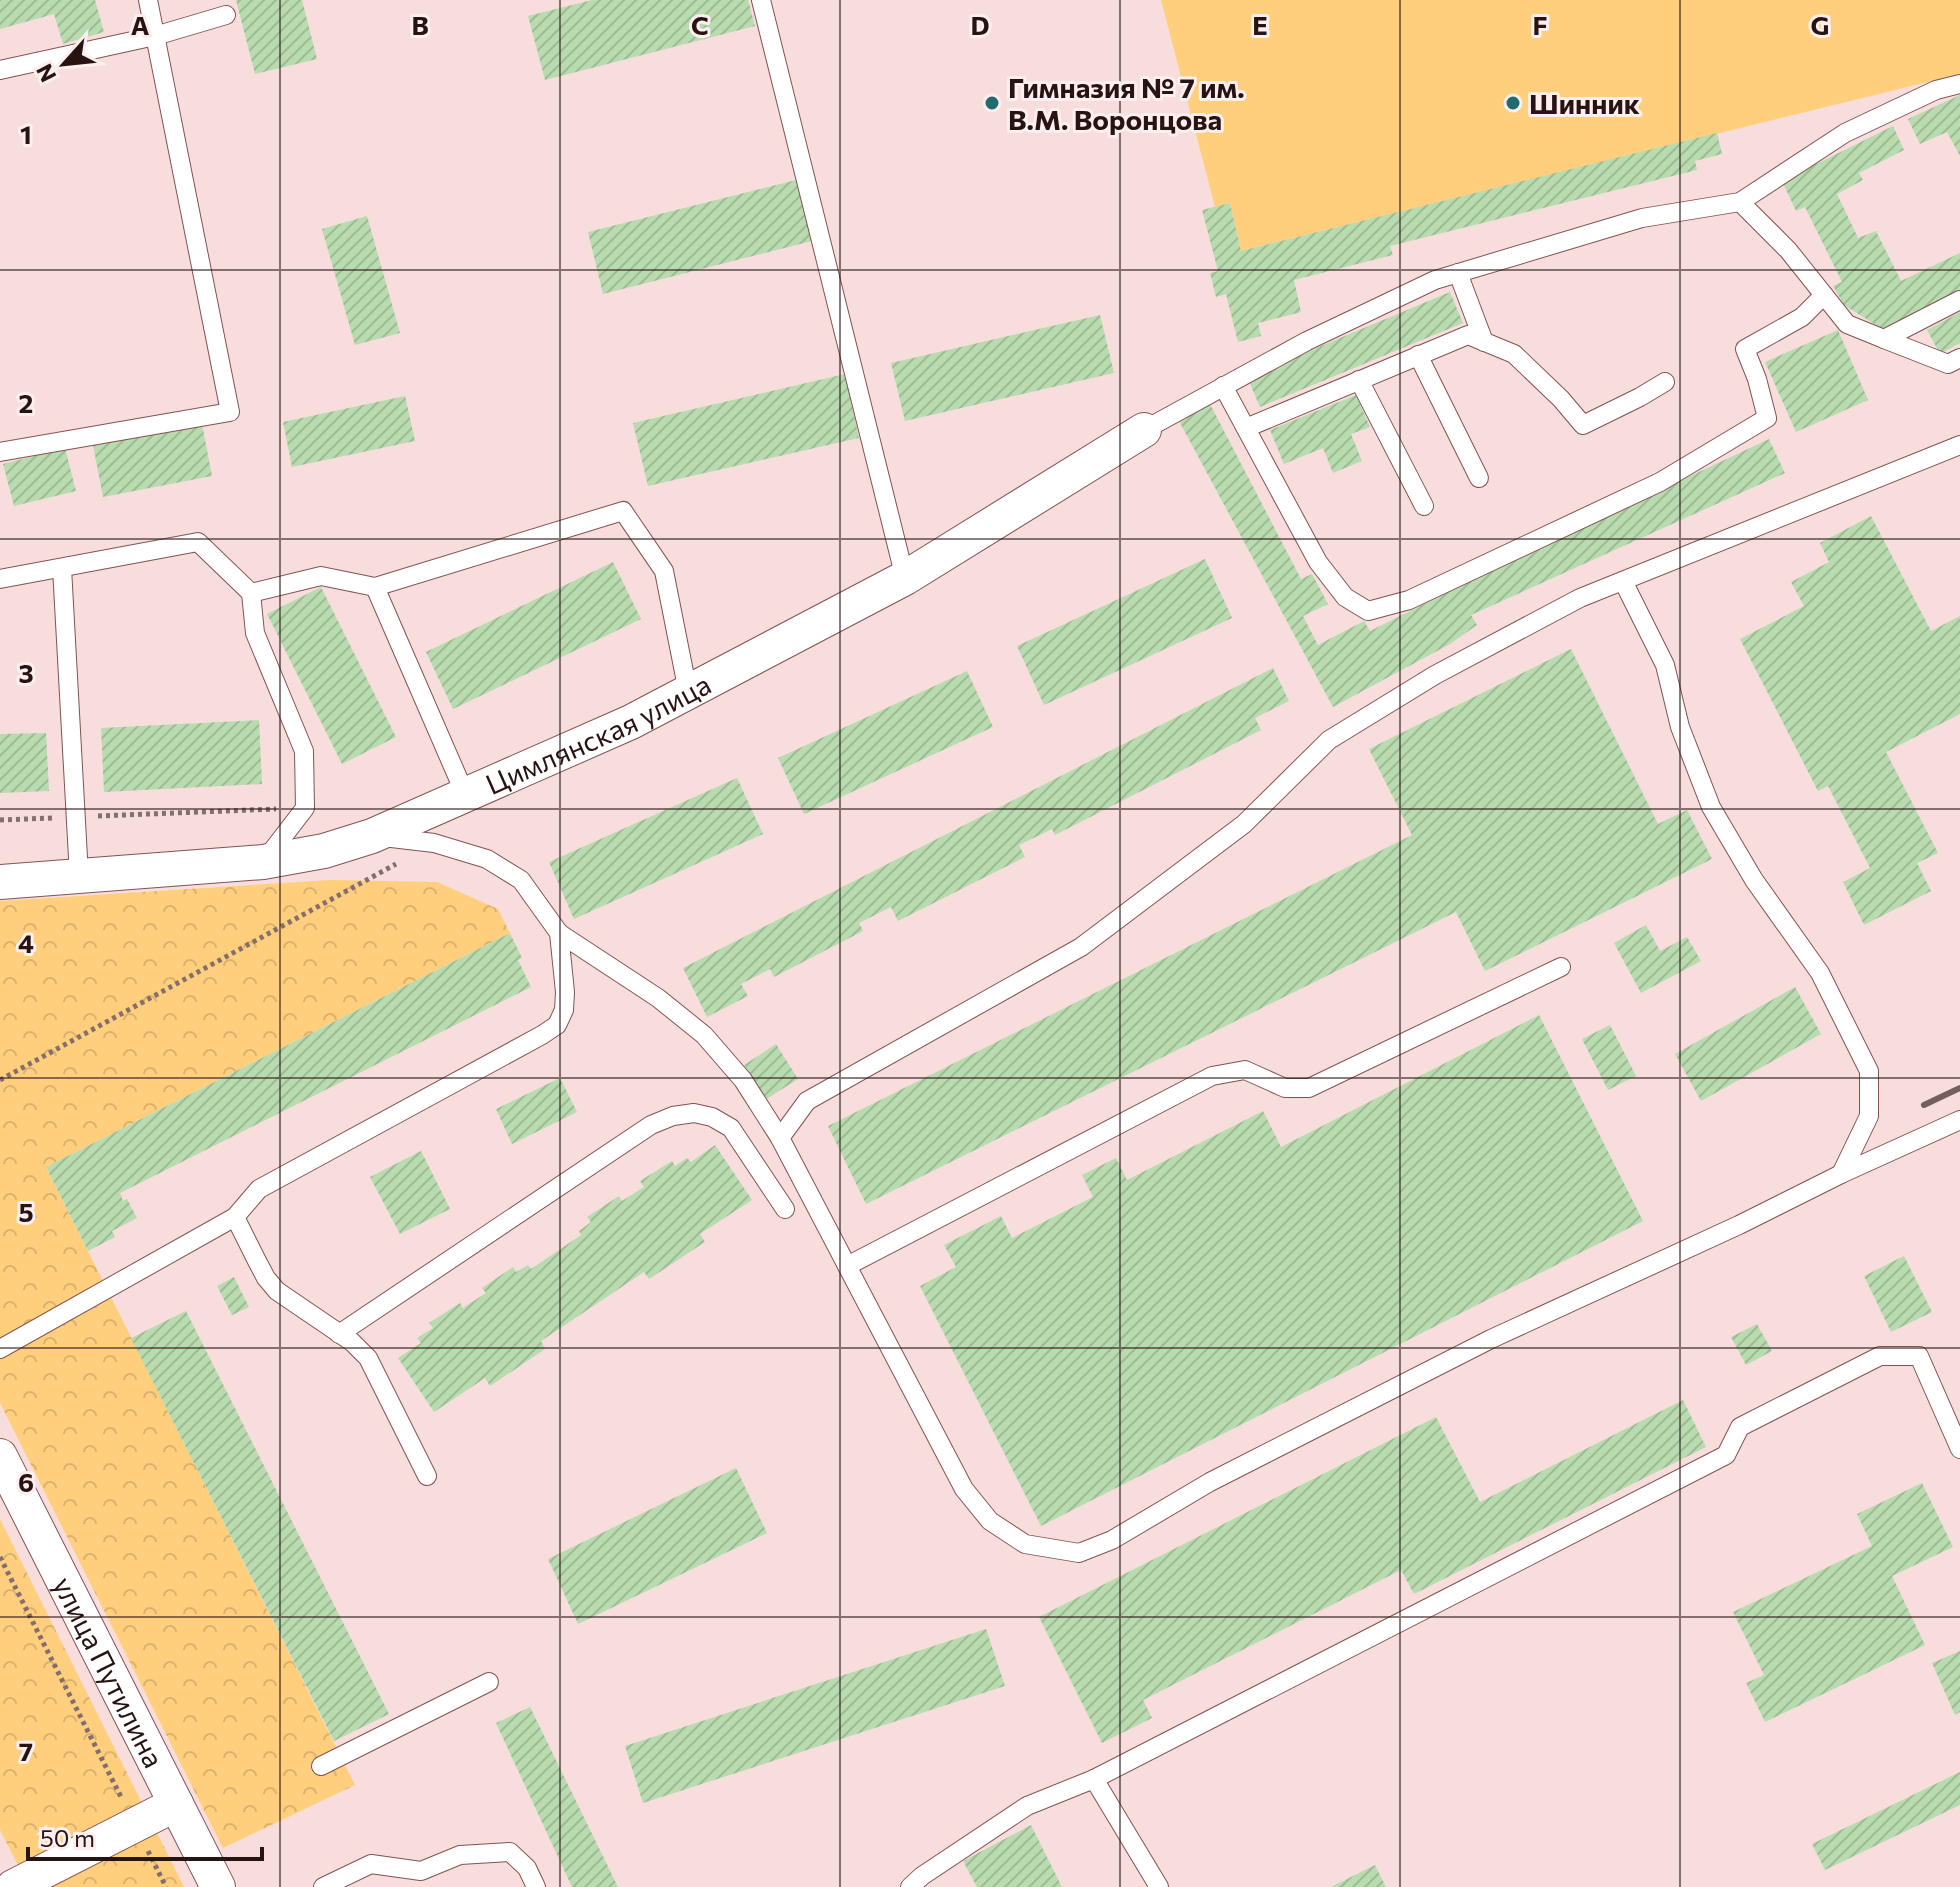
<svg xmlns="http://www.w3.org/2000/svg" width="1960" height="1887" viewBox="0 0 1960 1887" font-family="Commissioner,sans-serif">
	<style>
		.park { fill: url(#park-crowns) }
		.garden { fill: #ffcf7e }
		.building { fill: url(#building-hatch) }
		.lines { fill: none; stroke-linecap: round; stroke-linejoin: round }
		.lane-casing { stroke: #855151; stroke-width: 20 }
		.street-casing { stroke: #855151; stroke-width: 36 }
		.path { stroke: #856e6e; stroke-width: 5; stroke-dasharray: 4 4; stroke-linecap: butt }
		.lane { stroke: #fff; stroke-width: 18 }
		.street { stroke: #fff; stroke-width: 34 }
		.rail { stroke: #755e5e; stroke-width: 6 }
		.grid { fill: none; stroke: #281313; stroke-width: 2; stroke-opacity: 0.55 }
		.poi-dot { fill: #1f6b6f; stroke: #fcefee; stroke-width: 3 }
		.labels { text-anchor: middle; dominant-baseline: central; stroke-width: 6; stroke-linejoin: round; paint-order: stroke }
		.poi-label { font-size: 28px; font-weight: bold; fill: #281313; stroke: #fcefee; text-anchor: start }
		.street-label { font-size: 28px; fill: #281313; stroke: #fcefee }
		.grid-label { font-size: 26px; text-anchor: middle; font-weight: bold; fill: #281313; stroke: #fcefee; stroke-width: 6; stroke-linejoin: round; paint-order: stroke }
	</style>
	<defs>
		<pattern id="park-crowns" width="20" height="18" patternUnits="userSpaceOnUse" patternTransform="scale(2)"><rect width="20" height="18" fill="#ffcf7e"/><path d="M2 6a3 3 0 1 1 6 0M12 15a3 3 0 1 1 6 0" fill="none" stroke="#dbb16c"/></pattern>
		<pattern id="building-hatch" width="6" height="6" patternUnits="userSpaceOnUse" patternTransform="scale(2)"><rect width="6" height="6" fill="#b8dbaf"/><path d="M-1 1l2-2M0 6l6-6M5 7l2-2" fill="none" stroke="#9ebb96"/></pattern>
	</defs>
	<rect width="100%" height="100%" fill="#f7dedd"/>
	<g class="park">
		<path d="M329,880L437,882L498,909L510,933L46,1167L355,1785L223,1848L0,1403V901Z"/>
		<path d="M0,1519L184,1887H29L0,1830Z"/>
	</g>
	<path class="garden" d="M1161,0H1960V74L1241,251L1230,203L1215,207Z"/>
	<g class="building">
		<path d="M0,0H95L104,32L63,44L54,14L0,29Z"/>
		<path d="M236,0H302L317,59L255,74Z"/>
		<path d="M592,0H748L755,26L545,80L528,16Z"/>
		<path d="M1960,95V156L1947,132L1920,144L1908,119Z"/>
		<path d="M1893,126L1904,150L1859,173L1863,180L1837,194L1858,238L1876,231L1901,281L1960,253V291L1884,330L1844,305L1833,286L1842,282L1805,207L1796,211L1782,181Z"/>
		<path d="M1717,133L1722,154L1695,161L1697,170L1390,246L1393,255L1294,280L1301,312L1258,323L1261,336L1238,342L1226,294L1216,297L1210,273L1218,271L1202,210L1230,203L1241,251Z"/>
		<path d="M796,180L812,241L603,294L588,232Z"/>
		<path d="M367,216L400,333L355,345L322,229Z"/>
		<path d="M1450,292L1463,323L1260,407L1247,377Z"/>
		<path d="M1960,312V343L1940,354L1927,330Z"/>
		<path d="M1100,315L1114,373L905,421L891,363Z"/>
		<path d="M1838,330L1868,400L1796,432L1765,362Z"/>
		<path d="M845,374L859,438L648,486L633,423Z"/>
		<path d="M1356,395L1370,427L1351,434L1362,461L1333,473L1323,448L1284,464L1270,430Z"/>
		<path d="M405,396L415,441L292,467L283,422Z"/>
		<path d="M1210,404L1301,579L1312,574L1328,604L1303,616L1318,645L1364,621L1370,631L1516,558L1769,439L1785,473L1471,615L1477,625L1450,644L1333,707L1179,421Z"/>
		<path d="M202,424L212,476L103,497L93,445Z"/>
		<path d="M65,448L76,491L14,506L3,464Z"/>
		<path d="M1871,516L1931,631L1960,616V714L1886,752L1938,853L1917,863L1931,891L1864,925L1843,882L1870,868L1828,786L1818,791L1740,639L1804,606L1791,582L1829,562L1820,543Z"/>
		<path d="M1205,559L1232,618L1044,705L1017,646Z"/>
		<path d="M613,562L641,619L453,709L426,652Z"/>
		<path d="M321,587L396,737L342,764L267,614Z"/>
		<path d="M1571,649L1658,824L1687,810L1712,859L1485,971L1456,912L866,1204L828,1126L1412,835L1369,749Z"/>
		<path d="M1273,668L1289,701L1255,718L1261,730L1055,835L1052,829L1019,845L1025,857L898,921L891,907L859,923L863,931L774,977L770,969L741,984L748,996L707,1017L683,968Z"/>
		<path d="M967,671L993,727L804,814L778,758Z"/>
		<path d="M259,720L262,784L104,792L101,728Z"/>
		<path d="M46,733L49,791L0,793V734Z"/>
		<path d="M737,778L763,834L574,919L549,862Z"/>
		<path d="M1646,925L1660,951L1687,937L1701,961L1641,993L1614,943Z"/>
		<path d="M510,933L522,958L518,960L531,987L120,1193L123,1201L127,1199L137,1218L112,1231L115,1237L88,1251L46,1167Z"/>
		<path d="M1795,987L1821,1034L1701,1101L1675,1054Z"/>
		<path d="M1539,1015L1643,1221L1041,1526L920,1286L956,1267L944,1245L1001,1216L1012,1238L1093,1197L1082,1175L1116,1158L1127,1180L1263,1111L1281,1147Z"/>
		<path d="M1610,1025L1636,1076L1608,1090L1582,1039Z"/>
		<path d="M776,1044L798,1079L765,1100L744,1065Z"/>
		<path d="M560,1078L577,1112L512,1144L496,1109Z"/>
		<path d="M715,1145L752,1200L700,1234L705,1242L649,1279L644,1272L541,1341L545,1349L490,1386L485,1378L434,1412L398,1358L421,1343L417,1338L433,1328L429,1323L460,1303L463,1308L486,1293L482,1288L513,1267L516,1272L528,1265L531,1269L581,1235L579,1231L591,1222L587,1217L619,1196L622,1201L644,1187L640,1181L672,1161L675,1166L687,1158L691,1162Z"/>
		<path d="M421,1151L450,1209L400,1234L370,1177Z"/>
		<path d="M1904,1256L1932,1312L1891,1332L1864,1276Z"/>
		<path d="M234,1277L249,1307L232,1315L217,1286Z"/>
		<path d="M186,1311L389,1714L334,1741L131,1338Z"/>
		<path d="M1757,1324L1772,1351L1746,1365L1731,1337Z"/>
		<path d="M1683,1400L1706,1447L1414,1594L1401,1570L1143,1700L1152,1718L1102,1743L1039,1617L1436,1417L1480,1502Z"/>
		<path d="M736,1468L767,1533L578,1624L548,1559Z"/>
		<path d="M1922,1483L1953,1547L1892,1576L1925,1645L1765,1722L1746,1683L1764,1675L1733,1612L1872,1546L1857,1514Z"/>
		<path d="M986,1629L1005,1686L643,1803L625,1746Z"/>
		<path d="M1960,1651V1712L1955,1715L1932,1663Z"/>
		<path d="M530,1707L618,1887H572L496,1723Z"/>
		<path d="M1960,1772V1805L1825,1870L1812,1844Z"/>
		<path d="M1031,1825L1062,1887H977L963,1861Z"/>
		<path d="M1375,1865L1386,1887H1331Z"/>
	</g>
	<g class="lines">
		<g class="lane-casing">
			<g id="lane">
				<path d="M761,0L905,578"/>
				<path d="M0,70L155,36L226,15"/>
				<path d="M1740,202L1788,250L1847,324L1884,339L1960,300"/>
				<path d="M1458,273L1484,342"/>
				<path d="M1884,339L1948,364L1960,358"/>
				<path d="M1418,355L1479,478"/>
				<path d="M1359,380L1424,506"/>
				<path d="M1223,386L1318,562L1345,597L1368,611L1409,600L1660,482L1767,418L1757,379L1745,349L1802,317L1824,295"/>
				<path d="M1246,428L1468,335L1514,354L1561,399L1583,425L1640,397L1665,382"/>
				<path d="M1144,430L1307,341L1435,280L1642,218L1740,202L1845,133L1936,90L1960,84"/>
				<path d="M0,452L230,412L148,0"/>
				<path d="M62,568L79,876"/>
				<path d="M0,579L198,542L251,593L321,576L375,587L623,511L664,571L688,692"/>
				<path d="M1623,581L1665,665L1680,727L1711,807L1754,880L1820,973L1869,1071V1116L1841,1174"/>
				<path d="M375,587L465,794"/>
				<path d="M251,593L255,633L304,751L305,808L265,860"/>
				<path d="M559,933L658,998L704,1035L743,1080L780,1138L964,1489L990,1521L1025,1544L1079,1553L1112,1540L1210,1482L1491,1339L1739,1225L1841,1174L1960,1120"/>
				<path d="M780,1138L807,1101L1081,947L1244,824L1329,740L1435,675L1580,598L1960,445"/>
				<path d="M235,1217L257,1261L266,1278L277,1291L352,1342L368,1358L427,1476"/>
				<path d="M847,1266L1212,1076L1245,1070L1285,1088H1309L1561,967"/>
				<path d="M339,1334L651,1125L673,1116L694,1113L712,1117L731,1128L785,1209"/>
				<path d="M0,1349L235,1217L259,1189L542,1035L557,1025L564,1010L565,992L559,933L521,880L487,859L434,843L383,837"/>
				<path d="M321,1766L489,1682"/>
				<path d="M1094,1779L1159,1887"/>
				<path d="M323,1887L371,1864L421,1871L460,1855L510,1852L527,1868L536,1887"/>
				<path d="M910,1887L922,1876L1027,1806L1094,1779L1726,1455L1740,1427L1880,1356H1919L1960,1449"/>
			</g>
		</g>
		<g class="street-casing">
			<g id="street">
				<path id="s1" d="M0,882L263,862L324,851L372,836L631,722L905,578L1144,430"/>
				<path id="s2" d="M0,1456L218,1887"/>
				<path d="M13,1887L176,1804"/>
			</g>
		</g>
		<g class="path">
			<path d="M98,816L276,809"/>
			<path d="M0,820L52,818"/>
			<path d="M0,1080L396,864"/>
			<path d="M0,1557L122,1799"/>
			<path d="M148,1851L166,1887"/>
		</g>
		<use href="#lane" class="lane"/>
		<use href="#street" class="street"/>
		<path class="rail" d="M1924,1105L1960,1088"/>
	</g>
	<path class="grid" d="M280,0V1887M560,0V1887M840,0V1887M1120,0V1887M1400,0V1887M1680,0V1887M0,270H1960M0,539H1960M0,809H1960M0,1078H1960M0,1348H1960M0,1617H1960"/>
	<g class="poi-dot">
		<circle cx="992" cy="103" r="8"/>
		<circle cx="1513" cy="103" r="8"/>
	</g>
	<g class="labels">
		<g class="poi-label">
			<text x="1008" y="87">Гимназия № 7 им.<tspan x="1008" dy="32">В.М. Воронцова</tspan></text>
			<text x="1529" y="103">Шинник</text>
		</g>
		<g class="street-label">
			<text stroke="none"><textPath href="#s1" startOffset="624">Цимлянская улица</textPath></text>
			<text stroke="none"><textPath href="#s2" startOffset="242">улица Путилина</textPath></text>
		</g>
	</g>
	<g class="grid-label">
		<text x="140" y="35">A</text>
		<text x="420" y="35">B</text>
		<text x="700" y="35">C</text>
		<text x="980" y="35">D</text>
		<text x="1260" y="35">E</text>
		<text x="1540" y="35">F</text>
		<text x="1820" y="35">G</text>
		<text x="26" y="144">1</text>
		<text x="26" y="413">2</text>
		<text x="26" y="683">3</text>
		<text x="26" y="953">4</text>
		<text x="26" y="1222">5</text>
		<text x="26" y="1492">6</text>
		<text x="26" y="1761">7</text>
	</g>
	<g transform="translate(64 64) rotate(243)" stroke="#fcefee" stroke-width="6" paint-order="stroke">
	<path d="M0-6L14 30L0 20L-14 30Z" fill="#281313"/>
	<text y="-12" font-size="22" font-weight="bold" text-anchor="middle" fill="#281313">N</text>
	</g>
	<path d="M28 1847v12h234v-12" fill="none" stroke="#281313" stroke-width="4"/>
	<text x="40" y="1847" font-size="24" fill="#281313" stroke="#fcefee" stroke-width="6" paint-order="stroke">50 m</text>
</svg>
